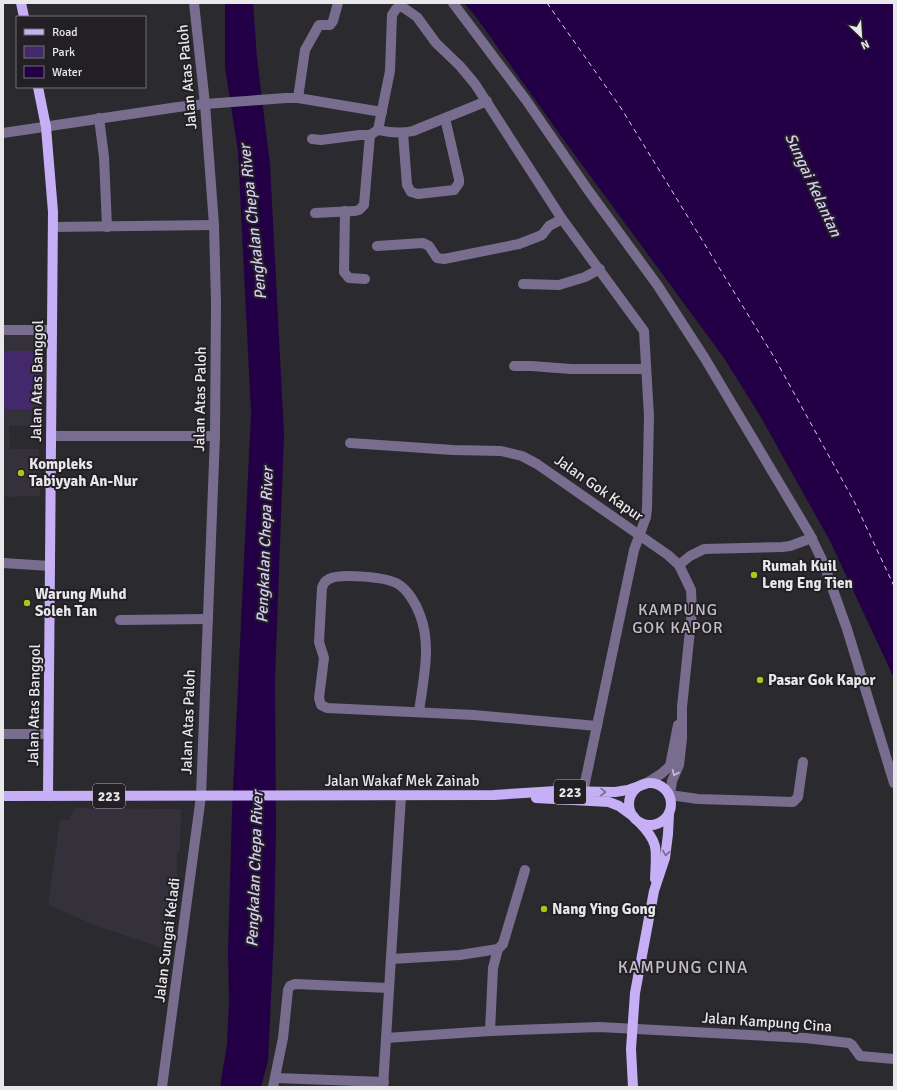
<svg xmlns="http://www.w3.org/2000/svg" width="897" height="1090" viewBox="0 0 897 1090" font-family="Signika,sans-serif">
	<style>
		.built { fill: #34313b }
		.green { fill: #43296b }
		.water { fill: #230046 }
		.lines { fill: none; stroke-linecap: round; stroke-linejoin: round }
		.ferry { stroke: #d7caf4; stroke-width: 1; stroke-dasharray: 5 4; stroke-linecap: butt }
		.minor { stroke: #786d8f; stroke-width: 10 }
		.major { stroke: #c6aff5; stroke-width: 10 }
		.oneway { stroke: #c6c2cf }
		.oneway2 { stroke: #74688d }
		.poi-dot { fill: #abc615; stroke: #222025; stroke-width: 1.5 }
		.labels { text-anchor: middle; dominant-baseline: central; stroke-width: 4; stroke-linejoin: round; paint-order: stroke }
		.shield { fill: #222025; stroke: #adabaf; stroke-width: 1 }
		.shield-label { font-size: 14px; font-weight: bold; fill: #e8e7ea }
		.street-label { font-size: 15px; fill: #e8e7ea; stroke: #222025 }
		.poi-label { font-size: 15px; font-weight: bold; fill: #e8e7ea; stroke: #222025; text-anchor: start }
		.water-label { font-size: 16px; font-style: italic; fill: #d7caf4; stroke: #222025 }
		.neighbourhood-label { font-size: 16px; letter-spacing: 1px; fill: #c1bfc5; stroke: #222025 }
		.quarter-label { font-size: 17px; letter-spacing: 1px; fill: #c1bfc5; stroke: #222025 }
	</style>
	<rect width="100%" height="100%" fill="#2b2a2e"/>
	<g class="built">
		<path d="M42,332L40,425L9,426L10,449H39L40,496L3,497V333Z"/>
		<path d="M75,808L181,809L180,852H177V877L168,950L100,927L48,905L60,820H70V816Z"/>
	</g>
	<path class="green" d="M3,351H41L40,399H32V409H3Z"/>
	<g class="water">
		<path d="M225,3H253L257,58L270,164L284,434L275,680L276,828L274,934L268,1061L261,1087H220L227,1044L229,1002L228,951L232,812L251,413L238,151L225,68Z"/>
		<path d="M464,3H894V678L830,541L759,414L724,358L566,143L476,17Z"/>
	</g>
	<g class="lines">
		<path class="ferry" d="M547,3L621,108L774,357L855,503L894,586"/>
		<g class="minor">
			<path d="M453,3L526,100L588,190L658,286L704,357L809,533L823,562L847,629L894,783"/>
			<path d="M298,98L305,50L319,25H330L333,21L338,3"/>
			<path d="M99,118L104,157L107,227"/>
			<path d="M378,130L390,71L392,15L396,9L401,6L417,17L436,43L460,66L475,84L562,219L644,331L649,416L647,508L646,517L634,550L583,792"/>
			<path d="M3,133L178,107L205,104L286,98H298L382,112"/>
			<path d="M403,133L407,185L411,192L418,194L454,190L459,183V179L445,118"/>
			<path d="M312,139L321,140L360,135H370L378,130C391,133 401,134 413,131L487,101"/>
			<path d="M345,211L344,272L349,278L365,279"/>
			<path d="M315,213L355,211L359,210L364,205L370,135"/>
			<path d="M53,227L214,225"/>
			<path d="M377,246L423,243L429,246L437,258L444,259L519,244L542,235L549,226L562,219"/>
			<path d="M523,284L559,285L585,277L600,269"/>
			<path d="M3,330H52"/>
			<path d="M514,366H531L571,369H646"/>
			<path d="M51,436H215"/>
			<path d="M350,443L453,450L501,451L522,456L537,464L668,555L679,565L691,590L692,611L682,707V739L679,765L672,781L670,795L698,799L793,802L798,797L803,762"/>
			<path d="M3,563L50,566"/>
			<path d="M679,565L690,556L704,549L782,547L790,546L812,538"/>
			<path d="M120,620L208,619"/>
			<path d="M419,712C423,680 432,646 420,615C416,604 408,590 398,584C387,577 340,573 329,579C325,581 323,584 322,588L319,642L324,658L319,698L321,705L327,708L474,715L597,726"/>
			<path d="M3,734H48"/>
			<path d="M645,784L661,774L670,766L678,725"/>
			<path d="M391,959L460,955L498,949L503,944L525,870"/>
			<path d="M490,1031L493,968L498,949"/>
			<path d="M386,1038L490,1031L599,1027L805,1038L849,1043L852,1045L860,1056L894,1059"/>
			<path d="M276,1078L384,1082"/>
			<path d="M162,1087L201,796L215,436L216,303L214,225L205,104L194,3"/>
			<path d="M273,1087L283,1038L288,990L290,986L295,984L389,988"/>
			<path d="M383,1087L401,796"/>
		</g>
		<g class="major">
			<path d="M21,3L24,17"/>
			<path d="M38,87L46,127L53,212L48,796"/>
			<circle cx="650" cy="804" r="21"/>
			<path d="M3,796L494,795L556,791L615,792L628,790L645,784"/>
			<path d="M536,798L609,802L619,806L634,817"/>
			<path d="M640,823C660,844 656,851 655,879"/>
			<path d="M633,1087L631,1049L635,993L654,891L665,858L668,834L669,814"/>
		</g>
	</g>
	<defs><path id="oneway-chevron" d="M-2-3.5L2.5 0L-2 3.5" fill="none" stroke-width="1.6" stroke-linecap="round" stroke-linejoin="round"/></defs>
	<use class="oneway" href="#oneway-chevron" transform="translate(675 773) rotate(113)"/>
	<g class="oneway2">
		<use href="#oneway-chevron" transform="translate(603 792) rotate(1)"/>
		<use href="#oneway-chevron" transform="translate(666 853) rotate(100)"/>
	</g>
	<g class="poi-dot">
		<circle cx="21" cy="473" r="4"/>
		<circle cx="754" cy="575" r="4"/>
		<circle cx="27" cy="603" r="4"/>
		<circle cx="760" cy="680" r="4"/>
		<circle cx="544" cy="909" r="4"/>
	</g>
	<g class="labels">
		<g class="shield">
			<rect x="554" y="780" width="32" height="24" rx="3"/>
			<rect x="93" y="784" width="32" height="24" rx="3"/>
		</g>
		<g class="shield-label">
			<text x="570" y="792">223</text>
			<text x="109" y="796">223</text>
		</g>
		<g class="street-label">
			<text transform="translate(187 77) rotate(-95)">Jalan Atas Paloh</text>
			<text transform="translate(37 381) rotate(-89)">Jalan Atas Banggol</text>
			<text transform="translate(200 399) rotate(-89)">Jalan Atas Paloh</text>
			<text transform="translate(599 488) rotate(35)">Jalan Gok Kapur</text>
			<text transform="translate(34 705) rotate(-89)">Jalan Atas Banggol</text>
			<text transform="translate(188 722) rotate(-88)">Jalan Atas Paloh</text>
			<text x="402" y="781">Jalan Wakaf Mek Zainab</text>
			<text transform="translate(167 940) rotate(-83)">Jalan Sungai Keladi</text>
			<text transform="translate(767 1022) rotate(4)">Jalan Kampung Cina</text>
		</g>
		<g class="poi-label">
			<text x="29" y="464">Kompleks<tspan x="29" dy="17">Tabiyyah An-Nur</tspan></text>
			<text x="762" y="566">Rumah Kuil<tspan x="762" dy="17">Leng Eng Tien</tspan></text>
			<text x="35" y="594">Warung Muhd<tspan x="35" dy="17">Soleh Tan</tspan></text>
			<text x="768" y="680">Pasar Gok Kapor</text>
			<text x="552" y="909">Nang Ying Gong</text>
		</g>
		<g class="water-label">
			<text transform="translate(813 185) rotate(65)">Sungai Kelantan</text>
			<text transform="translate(253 222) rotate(-96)">Pengkalan Chepa River</text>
			<text transform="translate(265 545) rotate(-88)">Pengkalan Chepa River</text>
			<text transform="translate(255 869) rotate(-88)">Pengkalan Chepa River</text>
		</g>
		<g class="neighbourhood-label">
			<text x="678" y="610">KAMPUNG<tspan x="678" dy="18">GOK KAPOR</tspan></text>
		</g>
		<g class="quarter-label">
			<text x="683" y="967">KAMPUNG CINA</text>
		</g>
	</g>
	<rect width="897" height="1090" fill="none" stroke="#e8e7ea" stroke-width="8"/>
	<rect x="16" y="16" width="130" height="72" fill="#222025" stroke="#717074"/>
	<rect x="24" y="29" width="20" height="6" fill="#c6aff5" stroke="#717074"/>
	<text x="52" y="36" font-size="12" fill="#e8e7ea">Road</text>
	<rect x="24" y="46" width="20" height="12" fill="#43296b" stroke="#717074"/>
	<text x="52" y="56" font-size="12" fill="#e8e7ea">Park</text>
	<rect x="24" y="66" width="20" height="12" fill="#230046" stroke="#717074"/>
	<text x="52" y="76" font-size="12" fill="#e8e7ea">Water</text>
	<g transform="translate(861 36) rotate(155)" stroke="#222025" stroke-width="3" paint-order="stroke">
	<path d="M0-3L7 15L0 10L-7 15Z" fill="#e8e7ea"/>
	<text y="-6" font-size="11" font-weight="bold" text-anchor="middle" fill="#e8e7ea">N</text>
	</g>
</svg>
